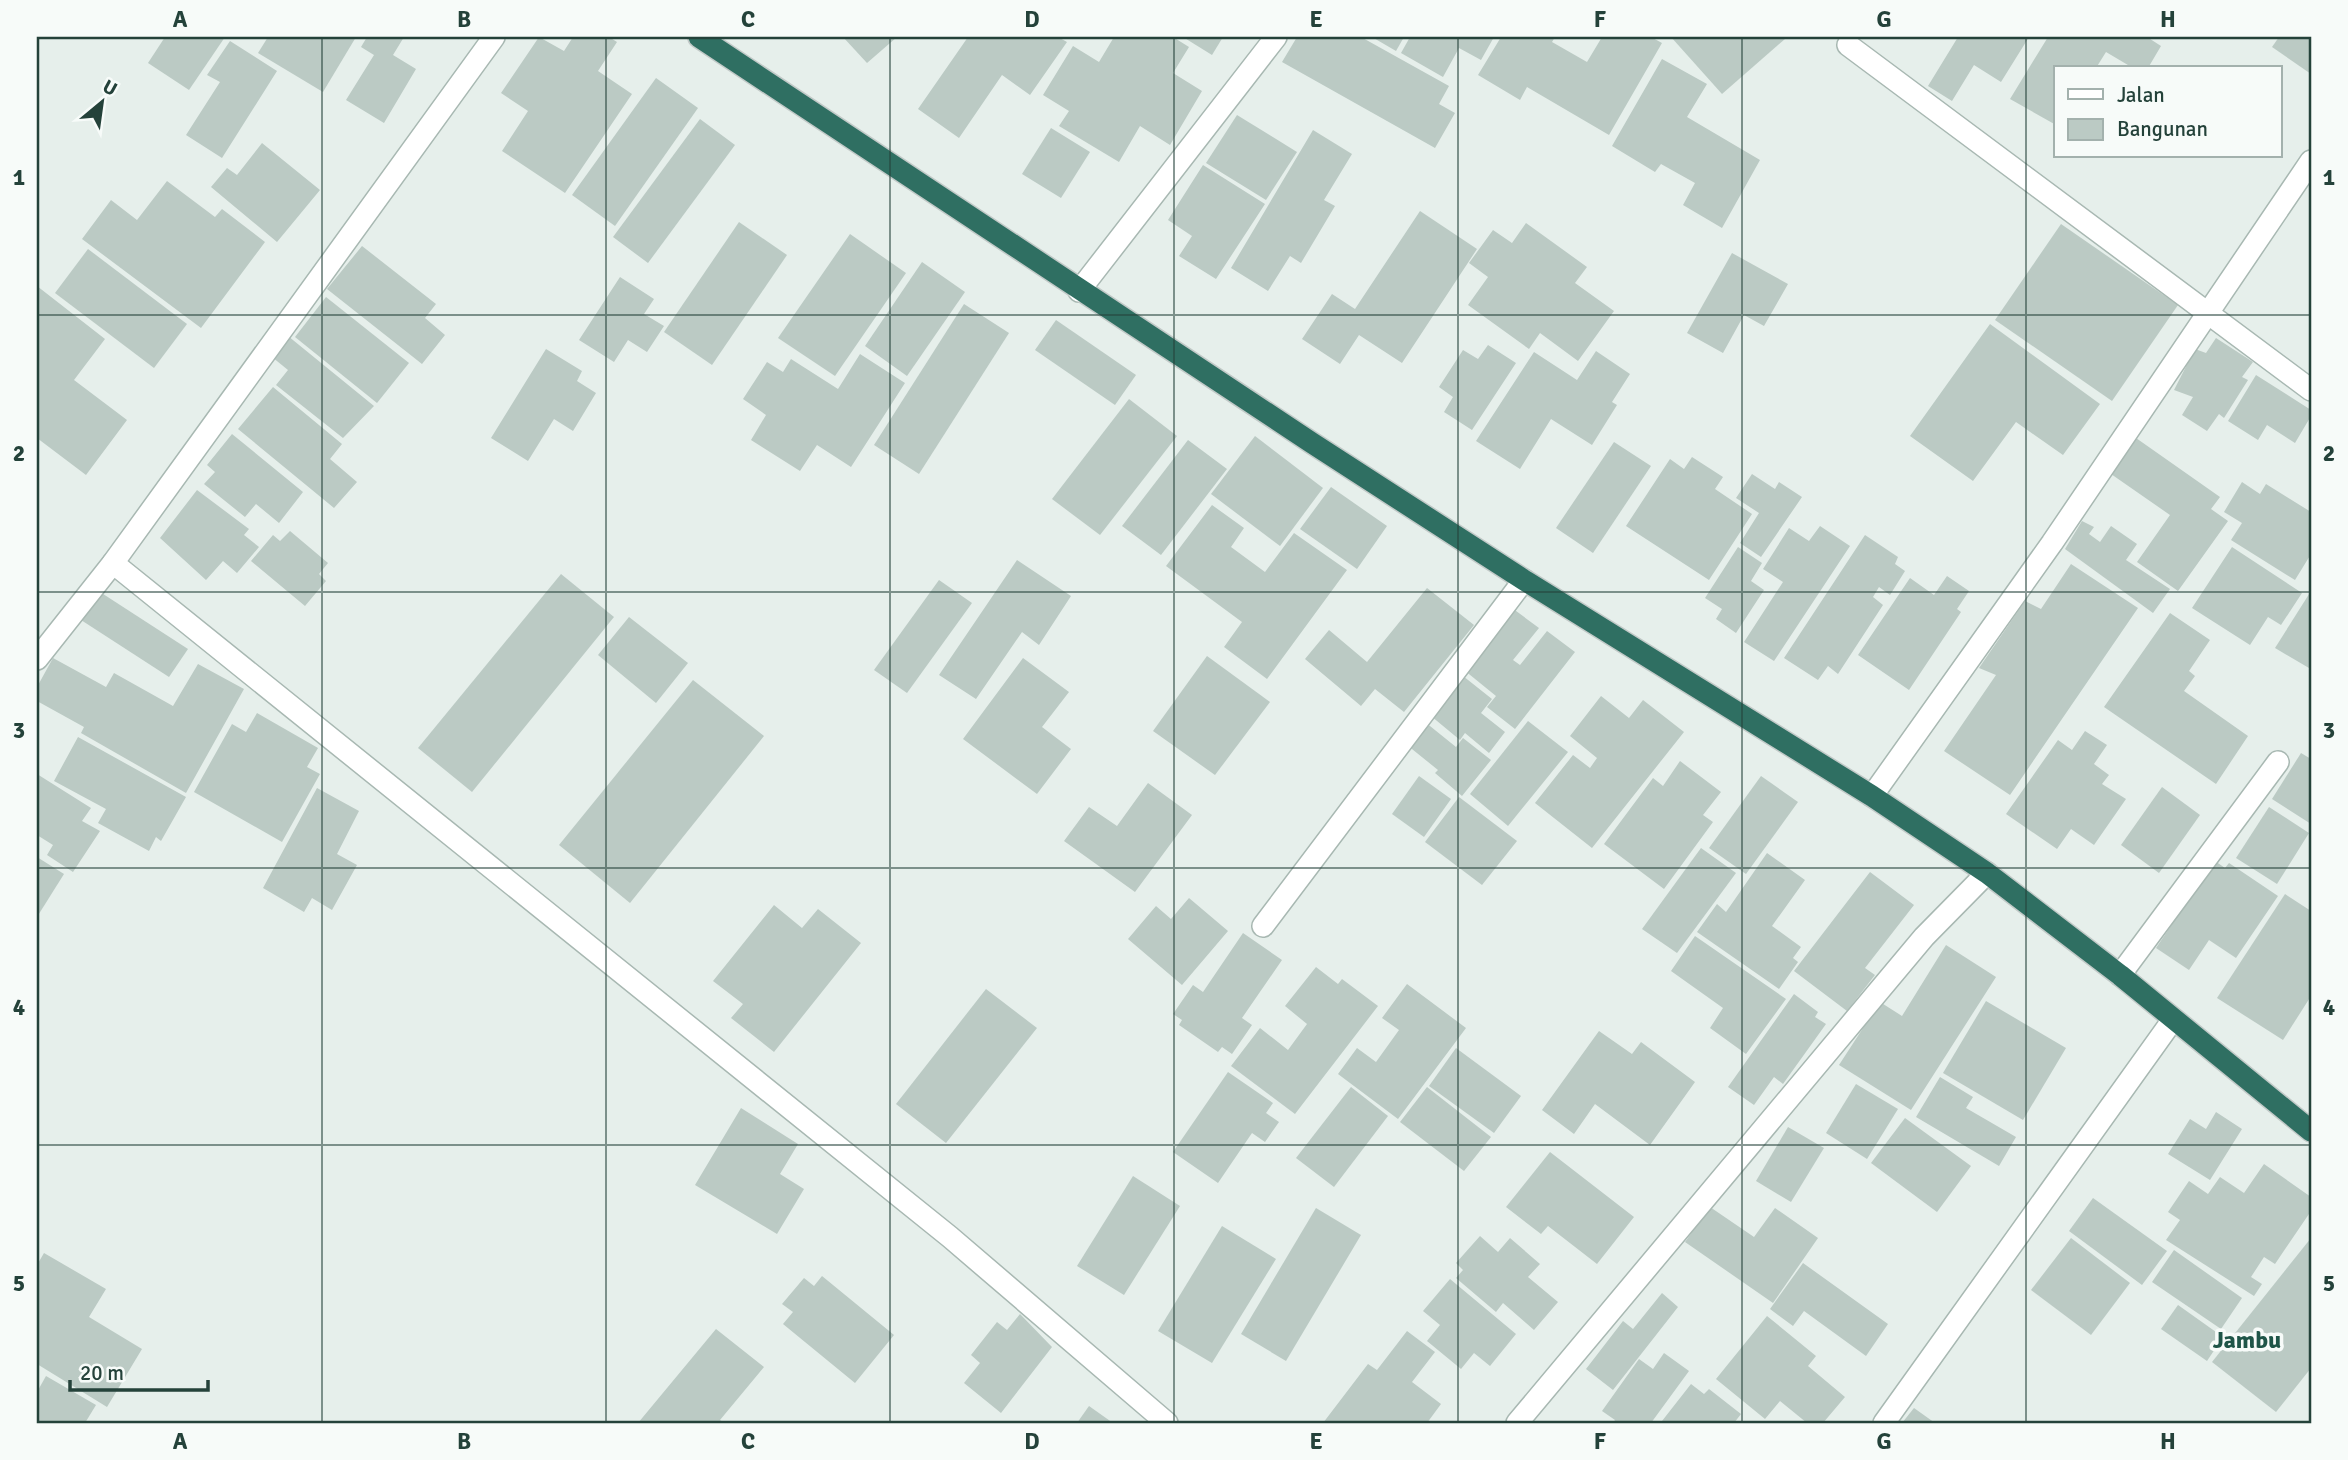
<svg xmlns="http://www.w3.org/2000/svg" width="2348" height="1460" viewBox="0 0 2348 1460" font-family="Signika,sans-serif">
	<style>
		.building { fill: #bbcac4 }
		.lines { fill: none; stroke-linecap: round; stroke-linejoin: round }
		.minor-casing { stroke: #a8b8b2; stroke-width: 24 }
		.highway-casing { stroke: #c2cac8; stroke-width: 24 }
		.minor { stroke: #fff; stroke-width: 21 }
		.highway { stroke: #2f6f62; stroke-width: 21 }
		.grid { fill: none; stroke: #24423a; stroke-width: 2; stroke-opacity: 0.55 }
		.labels { text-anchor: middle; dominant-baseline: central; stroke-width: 7; stroke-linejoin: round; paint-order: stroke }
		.quarter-label { font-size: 24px; font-weight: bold; fill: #1f5548; stroke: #f7fbf9 }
		.neatline { fill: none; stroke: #24423a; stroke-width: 2.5 }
		.grid-label { font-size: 23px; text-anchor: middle; font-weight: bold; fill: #24423a }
	</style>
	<rect width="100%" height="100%" fill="#e6efeb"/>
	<g class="building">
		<path d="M165,37H225L189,90L148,63Z"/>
		<path d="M268,37H356L323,92L258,53Z"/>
		<path d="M367,37H404L393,55L416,69L384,123L346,100L374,55L361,47Z"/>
		<path d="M539,37L564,51L573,37H609L617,42L598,71L632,94L565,193L502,151L528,111L501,93Z"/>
		<path d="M843,37H897L867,63Z"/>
		<path d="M968,37H1058L1067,42L1030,95L1002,75L959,138L918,109Z"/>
		<path d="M1114,37H1173L1189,47L1173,73L1202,91L1170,145L1140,126L1119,162L1059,126L1069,111L1043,95L1073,46L1099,62Z"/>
		<path d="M1183,37H1223L1212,55Z"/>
		<path d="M1297,37H1361L1449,86L1439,104L1455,113L1435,148L1282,62Z"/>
		<path d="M1372,37H1404L1396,51Z"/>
		<path d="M1410,37H1494L1481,60L1459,48L1443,77L1401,53Z"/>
		<path d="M1501,37H1555L1552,42L1587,62L1602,37H1651L1662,43L1609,135L1527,87L1520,100L1478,75Z"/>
		<path d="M1671,37H1783L1785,39L1722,94Z"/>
		<path d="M1958,37H2029L2001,82L1974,65L1952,101L1928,86Z"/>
		<path d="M2048,37H2147L2161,46L2148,68H2133L2106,52L2096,68H2056V125L2010,99Z"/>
		<path d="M2279,37H2311V74L2272,47Z"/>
		<path d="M230,41L277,71L222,158L186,135L220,82L207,75Z"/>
		<path d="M1662,59L1707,84L1687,117L1760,160L1722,228L1683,205L1695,183L1661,164L1655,172L1612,146Z"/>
		<path d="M656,78L698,108L615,226L572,195Z"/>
		<path d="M1237,115L1297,152L1266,200L1206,163Z"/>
		<path d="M700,119L735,145L648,263L613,237Z"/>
		<path d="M1051,128L1090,152L1061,198L1022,174Z"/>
		<path d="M1313,130L1352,154L1324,200L1335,206L1301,263L1290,256L1268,291L1231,268Z"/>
		<path d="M262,143L320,190L277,242L211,187L227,168L237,175Z"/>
		<path d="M1203,165L1265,204L1216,279L1179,256L1192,236L1168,220Z"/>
		<path d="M167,181L215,217L222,209L265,242L201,328L82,239L111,200L137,220Z"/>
		<path d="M1420,211L1477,249L1402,363L1359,335L1340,364L1302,339L1332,294L1355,309Z"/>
		<path d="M739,222L787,255L712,365L664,332Z"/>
		<path d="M1526,223L1587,267L1575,283L1614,311L1578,361L1540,333L1529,349L1468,305L1488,277L1469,263L1493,230L1512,243Z"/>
		<path d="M2061,224L2178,305L2112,401L1995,320Z"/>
		<path d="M850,234L906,273L835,376L778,338Z"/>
		<path d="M362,246L436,304L425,318L445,335L422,364L327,289Z"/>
		<path d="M88,249L187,324L154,368L55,293Z"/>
		<path d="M1732,253L1788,284L1764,326L1744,315L1723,353L1687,333Z"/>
		<path d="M922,262L965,292L907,376L865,346Z"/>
		<path d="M620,277L654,299L644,314L664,326L647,352L628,340L614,362L579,340Z"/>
		<path d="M37,286L105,339L74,380L127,420L86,475L37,438Z"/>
		<path d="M326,297L409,363L377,403L295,337Z"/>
		<path d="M964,304L1009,333L919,474L874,445Z"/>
		<path d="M1056,320L1136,375L1115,405L1035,350Z"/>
		<path d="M1990,324L2100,404L2063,455L2016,422L1973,481L1910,436Z"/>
		<path d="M288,336L374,406L343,438L276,385L288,370L272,357Z"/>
		<path d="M2216,338L2253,362L2242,377L2248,380L2224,418L2219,414L2207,431L2182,415L2193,397L2174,390L2195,349L2206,353Z"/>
		<path d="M1488,345L1516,363L1472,430L1444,412L1453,397L1439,387L1463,350L1478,359Z"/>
		<path d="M546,349L582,371L577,381L596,393L573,431L554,419L528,461L491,438Z"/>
		<path d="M1596,351L1630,374L1612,402L1617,405L1592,445L1551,419L1520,469L1476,441L1534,352L1577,380Z"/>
		<path d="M860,354L905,383L851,467L817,445L800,471L751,440L766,415L743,399L767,362L783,372L791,359L838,389Z"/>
		<path d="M2256,375L2311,410V416L2295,443L2267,425L2258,440L2228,421Z"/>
		<path d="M273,387L342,444L330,459L357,482L334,508L238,429Z"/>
		<path d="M1129,399L1177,436L1100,535L1052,499Z"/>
		<path d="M232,434L303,492L279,523L256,504L245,517L204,484L215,472L207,465Z"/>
		<path d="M1255,436L1323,488L1280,546L1211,494Z"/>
		<path d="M2136,438L2220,497L2211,509L2228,521L2178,591L2137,562L2170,515L2111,474Z"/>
		<path d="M1188,440L1227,469L1161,555L1122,526Z"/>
		<path d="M1614,442L1651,466L1593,553L1556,528Z"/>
		<path d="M1692,457L1723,477L1715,489L1752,514L1709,580L1626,526L1670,459L1684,469Z"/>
		<path d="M1752,474L1775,489L1779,482L1802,497L1761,557L1740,543L1759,513L1736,498Z"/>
		<path d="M2242,482L2260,494L2266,484L2311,512V554L2295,580L2231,540L2242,523L2224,512Z"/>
		<path d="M1331,487L1387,526L1357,569L1300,529Z"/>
		<path d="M197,490L249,529L244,535L259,547L237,573L223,561L206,580L160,538Z"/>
		<path d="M1212,505L1244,528L1231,547L1265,572L1294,533L1347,570L1267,679L1224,647L1242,622L1166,566Z"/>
		<path d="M2082,521L2094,527L2089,534L2100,542L2111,526L2137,544L2126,560L2170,589L2153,613L2065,549Z"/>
		<path d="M1820,526L1850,546L1774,661L1744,642L1783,582L1763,569L1789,528L1809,541Z"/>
		<path d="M290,531L328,563L319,574L326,581L305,606L251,561L273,535L280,541Z"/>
		<path d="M1865,535L1898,557L1895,564L1905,571L1890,595L1879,587L1873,597L1883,605L1838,674L1828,666L1818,680L1784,658Z"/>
		<path d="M1738,547L1762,563L1751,581L1764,590L1736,633L1716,619L1722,609L1705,598Z"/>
		<path d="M2232,547L2302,593L2281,625L2268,617L2250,645L2192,608Z"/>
		<path d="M1017,560L1071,596L1039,645L1022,632L976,699L939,675Z"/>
		<path d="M2071,564L2138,608L2010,795L1944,751L1996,675L1979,668L2025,601L2041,609Z"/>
		<path d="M561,574L614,617L472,792L418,748Z"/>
		<path d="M1947,576L1969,591L1957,609L1961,612L1909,690L1858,655L1910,578L1934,595Z"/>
		<path d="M939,580L972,603L907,693L874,670Z"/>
		<path d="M1427,588L1474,625L1404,712L1375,689L1361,706L1305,659L1329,630L1367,662Z"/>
		<path d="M2311,591V665L2309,668L2275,648Z"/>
		<path d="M100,592L188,649L169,677L81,620Z"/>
		<path d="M1512,608L1539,628L1513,660L1520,665L1547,631L1575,652L1515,729L1487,707L1496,696L1464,670Z"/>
		<path d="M2170,613L2210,640L2189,671L2195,676L2184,691L2248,736L2216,784L2104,707Z"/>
		<path d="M629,617L688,663L656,703L598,655Z"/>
		<path d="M1207,656L1270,702L1215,775L1153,731Z"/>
		<path d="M53,658L106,687L114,673L173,706L198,664L244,689L186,793L81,733L84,727L37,701V687Z"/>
		<path d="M1023,658L1069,692L1042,727L1071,749L1037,794L963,739Z"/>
		<path d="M1463,676L1492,699L1481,713L1505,732L1489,753L1465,733L1460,740L1431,716Z"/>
		<path d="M693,680L764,736L630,903L559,845Z"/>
		<path d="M1601,696L1629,718L1643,700L1684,732L1592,848L1535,803L1573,755L1590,768L1597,758L1570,736Z"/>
		<path d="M257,713L318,748L307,767L320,774L282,842L194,792L232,724L246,732Z"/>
		<path d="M1528,721L1568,752L1508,826L1470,794Z"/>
		<path d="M1425,722L1456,747L1463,738L1491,760L1462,796L1435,773L1438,770L1407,745Z"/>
		<path d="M2085,731L2107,745L2094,764L2109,775L2102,784L2126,799L2094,845L2071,829L2057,849L2006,814L2058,740L2072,750Z"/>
		<path d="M78,737L186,797L161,841L156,837L149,851L98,823L106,809L54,781Z"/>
		<path d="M2301,753L2311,759V824L2272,799Z"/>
		<path d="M1680,761L1721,792L1703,815L1713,822L1664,889L1604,844L1653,778L1663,786Z"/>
		<path d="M37,774L91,808L82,821L100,831L73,872L47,855L53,845L37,835Z"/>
		<path d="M1419,776L1451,799L1424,837L1392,814Z"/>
		<path d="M1761,776L1798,802L1746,874L1709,848Z"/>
		<path d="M1148,783L1192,815L1135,892L1064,841L1089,807L1117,826Z"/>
		<path d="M2162,787L2200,815L2159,873L2121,845Z"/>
		<path d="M317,788L359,811L337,854L357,865L332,910L312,898L304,912L263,888Z"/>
		<path d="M1459,797L1517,841L1482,885L1425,842Z"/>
		<path d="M2269,807L2309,833L2277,884L2236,858Z"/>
		<path d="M1701,848L1736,873L1677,953L1642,929Z"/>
		<path d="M1767,853L1805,880L1772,926L1801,947L1793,958L1798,962L1779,989L1697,932L1717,904L1726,912Z"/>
		<path d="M37,857L64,874L37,917Z"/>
		<path d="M2215,861L2225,868L2229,863L2278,896L2236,958L2209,940L2189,970L2156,948Z"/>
		<path d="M1870,872L1914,905L1865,968L1875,975L1847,1011L1794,971Z"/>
		<path d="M2285,894L2311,911V996L2283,1040L2217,998Z"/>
		<path d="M1189,898L1228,931L1182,985L1128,939L1156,906L1171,919Z"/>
		<path d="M774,905L802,928L818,909L861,943L774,1052L731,1018L743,1004L713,981Z"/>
		<path d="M1243,933L1282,960L1242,1018L1252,1025L1232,1054L1222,1047L1218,1052L1179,1025L1182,1020L1173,1014L1193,985L1203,992Z"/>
		<path d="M1695,936L1786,999L1746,1054L1710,1028L1723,1008L1671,971Z"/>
		<path d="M1946,945L1996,977L1911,1110L1839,1065L1880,1002L1902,1016Z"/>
		<path d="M1316,967L1338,984L1342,979L1378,1006L1295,1114L1231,1066L1260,1028L1288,1050L1307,1024L1285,1006Z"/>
		<path d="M1407,984L1466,1028L1398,1119L1338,1074L1357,1048L1376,1062L1399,1030L1382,1018Z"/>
		<path d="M986,989L1037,1028L946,1143L896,1104Z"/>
		<path d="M1794,994L1818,1012L1815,1017L1826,1024L1783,1084L1774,1077L1754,1105L1728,1087Z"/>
		<path d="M1986,1001L2066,1048L2023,1120L1943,1073Z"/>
		<path d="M1599,1031L1632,1054L1641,1042L1695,1082L1650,1145L1595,1104L1574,1134L1542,1110Z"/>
		<path d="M1456,1048L1521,1096L1494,1133L1429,1086Z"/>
		<path d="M1228,1072L1273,1103L1266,1113L1279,1122L1265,1142L1252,1133L1218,1183L1173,1152Z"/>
		<path d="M1940,1077L1973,1097L1966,1108L2016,1137L1999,1166L1916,1117Z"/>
		<path d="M1856,1084L1898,1109L1867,1159L1826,1133Z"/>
		<path d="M1351,1087L1388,1116L1334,1187L1296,1158Z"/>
		<path d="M1427,1087L1491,1137L1464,1171L1400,1122Z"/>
		<path d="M741,1108L798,1144L780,1174L804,1189L777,1234L695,1185Z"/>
		<path d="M2216,1112L2242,1129L2210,1180L2168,1154L2190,1119L2206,1129Z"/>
		<path d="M1905,1118L1971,1166L1937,1212L1871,1163Z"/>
		<path d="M1788,1127L1824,1148L1791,1202L1756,1181Z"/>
		<path d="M1550,1152L1634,1217L1597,1264L1548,1226L1541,1234L1506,1207Z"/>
		<path d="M2264,1164L2311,1197V1211L2275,1264L2264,1257L2251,1277L2262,1284L2254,1296L2166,1240L2180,1220L2168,1212L2189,1181L2208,1194L2220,1177L2244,1193Z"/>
		<path d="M1133,1176L1180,1206L1124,1295L1077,1266Z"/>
		<path d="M2093,1198L2167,1251L2142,1285L2069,1231Z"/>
		<path d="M1710,1207L1754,1237L1775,1208L1818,1238L1773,1303L1685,1242Z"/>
		<path d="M1316,1208L1361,1235L1286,1361L1241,1334Z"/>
		<path d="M1222,1226L1276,1259L1212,1363L1158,1331Z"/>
		<path d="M1480,1236L1498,1252L1510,1238L1540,1264L1528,1277L1558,1302L1534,1330L1503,1303L1496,1312L1456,1278L1463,1270L1456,1263Z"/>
		<path d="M2071,1238L2130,1283L2091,1335L2031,1290Z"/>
		<path d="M2311,1238V1368L2276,1412L2212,1362Z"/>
		<path d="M2174,1250L2242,1298L2221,1329L2152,1282Z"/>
		<path d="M44,1253L106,1289L89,1317L142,1349L107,1407L37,1364V1265Z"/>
		<path d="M1803,1263L1888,1324L1866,1356L1804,1311L1793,1326L1770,1309Z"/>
		<path d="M822,1276L894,1335L855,1383L783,1324L793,1312L782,1304L804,1278L814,1286Z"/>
		<path d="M1450,1279L1516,1334L1490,1366L1474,1353L1461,1369L1427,1341L1440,1325L1423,1311Z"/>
		<path d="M1662,1293L1678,1307L1613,1390L1586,1369L1623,1321L1633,1329Z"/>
		<path d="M2178,1305L2223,1337L2207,1361L2161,1329Z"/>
		<path d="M1020,1314L1052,1347L1001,1413L964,1383L980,1363L971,1355L997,1322L1007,1330Z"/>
		<path d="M1767,1316L1816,1356L1808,1366L1845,1397L1823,1423H1807L1780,1401L1765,1419L1716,1379Z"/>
		<path d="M716,1329L764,1367L720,1420L724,1423H638Z"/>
		<path d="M1407,1331L1435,1352L1412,1382L1441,1404L1427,1423H1323L1368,1364L1377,1370Z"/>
		<path d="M1664,1353L1689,1371L1651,1423H1613L1615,1420L1602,1411L1639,1359L1653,1369Z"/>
		<path d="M46,1376L96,1405L85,1423H37V1392Z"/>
		<path d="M1691,1384L1704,1394L1709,1389L1741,1414L1734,1423H1665L1662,1421Z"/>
		<path d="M1089,1406L1113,1423H1077Z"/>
		<path d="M1914,1408L1935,1423H1902Z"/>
	</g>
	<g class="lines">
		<g class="minor-casing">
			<g id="minor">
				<path d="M1848,45L2311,390"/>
				<path d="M1079,291L1276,37"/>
				<path d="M113,563L950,1237L1167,1423"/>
				<path d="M37,659L113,563L494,37"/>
				<path d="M1872,796L2052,543L2311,161"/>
				<path d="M1263,926L1524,580"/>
				<path d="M2120,975L2278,762"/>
				<path d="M1517,1423L1924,937L1987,873"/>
				<path d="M1884,1423L2172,1021"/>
			</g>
		</g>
		<g class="highway-casing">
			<path id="highway" d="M699,37L1312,443L1524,580L1872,796L1987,873L2120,975L2311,1131"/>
		</g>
		<use href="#minor" class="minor"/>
		<use href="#highway" class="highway"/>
	</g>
	<path class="grid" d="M322,37V1423M606,37V1423M890,37V1423M1174,37V1423M1458,37V1423M1742,37V1423M2026,37V1423M37,315H2311M37,592H2311M37,868H2311M37,1145H2311"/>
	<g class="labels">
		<g class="quarter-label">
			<text x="2247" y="1340">Jambu</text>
		</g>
	</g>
	<rect width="2348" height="1460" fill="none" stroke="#f7fbf9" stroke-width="77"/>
	<rect x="2054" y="66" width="228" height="91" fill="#f7fbf9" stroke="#a3b1ad" stroke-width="2"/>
	<rect x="2068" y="89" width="35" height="10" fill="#ffffff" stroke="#a3b1ad" stroke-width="2"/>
	<text x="2117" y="102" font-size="21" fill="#24423a">Jalan</text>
	<rect x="2068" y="119" width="35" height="21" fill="#bbcac4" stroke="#a3b1ad" stroke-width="2"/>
	<text x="2117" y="136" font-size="21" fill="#24423a">Bangunan</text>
	<g transform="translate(102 102) rotate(29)" stroke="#f7fbf9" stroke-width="5" paint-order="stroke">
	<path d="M0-5L12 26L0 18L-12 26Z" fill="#24423a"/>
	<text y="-10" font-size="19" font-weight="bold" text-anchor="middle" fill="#24423a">U</text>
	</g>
	<path d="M70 1380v10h138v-10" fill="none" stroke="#24423a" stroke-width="3.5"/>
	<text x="80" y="1380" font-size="21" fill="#24423a" stroke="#f7fbf9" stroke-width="5" paint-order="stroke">20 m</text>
	<rect x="38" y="38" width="2272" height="1384" class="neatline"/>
	<g class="grid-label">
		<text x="180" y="27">A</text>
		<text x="464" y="27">B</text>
		<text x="748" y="27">C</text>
		<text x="1032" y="27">D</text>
		<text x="1316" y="27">E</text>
		<text x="1600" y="27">F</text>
		<text x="1884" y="27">G</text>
		<text x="2168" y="27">H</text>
		<text x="19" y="185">1</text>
		<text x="2329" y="185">1</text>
		<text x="19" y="461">2</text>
		<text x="2329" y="461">2</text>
		<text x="19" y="738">3</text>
		<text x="2329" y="738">3</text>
		<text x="19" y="1015">4</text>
		<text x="2329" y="1015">4</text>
		<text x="19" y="1291">5</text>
		<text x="2329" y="1291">5</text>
		<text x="180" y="1449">A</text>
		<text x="464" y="1449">B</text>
		<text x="748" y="1449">C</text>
		<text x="1032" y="1449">D</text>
		<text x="1316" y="1449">E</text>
		<text x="1600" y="1449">F</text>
		<text x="1884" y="1449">G</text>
		<text x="2168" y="1449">H</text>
	</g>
</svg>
